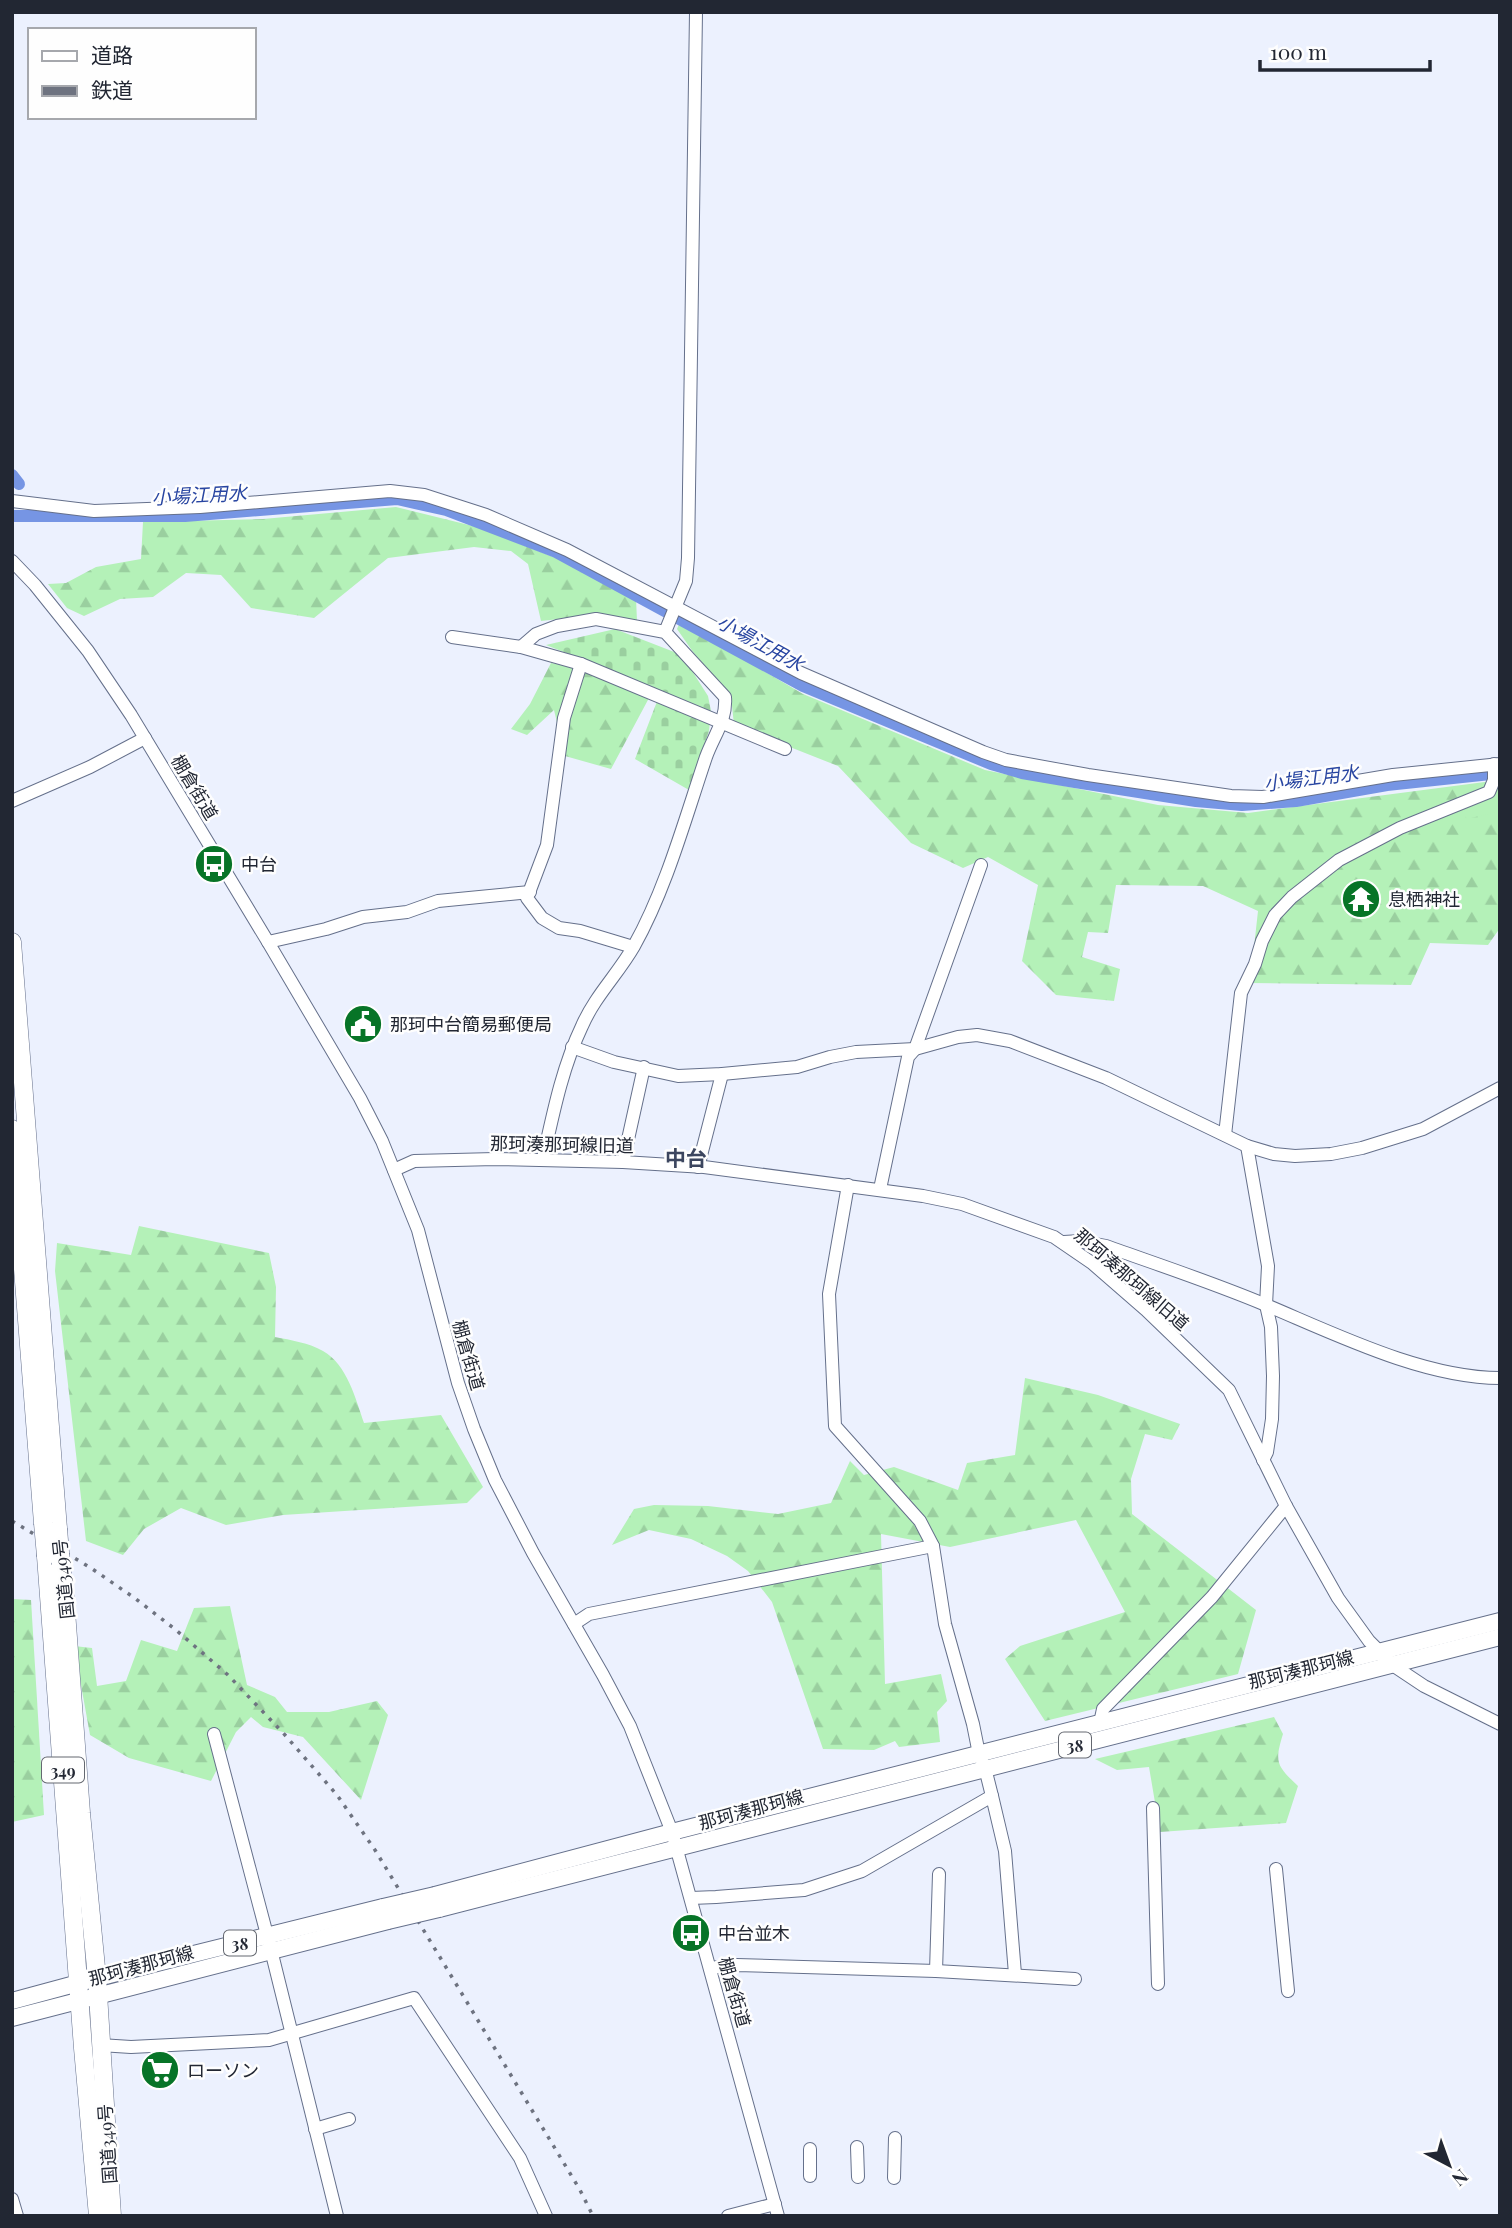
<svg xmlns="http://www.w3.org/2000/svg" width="1512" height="2228" viewBox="0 0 1512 2228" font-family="'Playfair Display','Noto Sans JP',serif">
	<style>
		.forest { fill: url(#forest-firs) }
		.cemetery { fill: url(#cemetery-stones) }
		.green { fill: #b4f1b8 }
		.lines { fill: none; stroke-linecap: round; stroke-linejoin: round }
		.canal { stroke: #7695e4; stroke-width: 12 }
		.minor-casing { stroke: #65708b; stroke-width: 14 }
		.major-casing { stroke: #65708b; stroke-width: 18 }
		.highway-casing { stroke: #65708b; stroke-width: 19 }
		.minor { stroke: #fff; stroke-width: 12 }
		.major { stroke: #fff; stroke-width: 16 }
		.highway { stroke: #fff; stroke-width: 18 }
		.rail { stroke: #6e7380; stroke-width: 3.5; stroke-dasharray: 3.5 7; stroke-linecap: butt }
		.major-bridge-casing { stroke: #65708b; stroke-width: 18; stroke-linecap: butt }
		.highway-bridge-casing { stroke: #65708b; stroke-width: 19; stroke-linecap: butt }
		.major-bridge { stroke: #fff; stroke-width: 16 }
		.highway-bridge { stroke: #fff; stroke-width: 18 }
		.labels { text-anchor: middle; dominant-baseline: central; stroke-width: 5; stroke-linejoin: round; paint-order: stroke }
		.shield { fill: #fefefe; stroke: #646870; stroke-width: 2 }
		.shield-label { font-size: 16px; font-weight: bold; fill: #222733 }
		.street-label { font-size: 18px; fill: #222733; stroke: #fefefe }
		.poi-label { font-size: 18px; fill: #222733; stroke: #fefefe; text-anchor: start }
		.water-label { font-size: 19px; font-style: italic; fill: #2845a1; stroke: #fefefe }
		.quarter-label { font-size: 21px; font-weight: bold; fill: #3c465f; stroke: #fefefe }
	</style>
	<defs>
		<pattern id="forest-firs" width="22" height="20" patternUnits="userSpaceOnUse" patternTransform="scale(1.75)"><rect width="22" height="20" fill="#b4f1b8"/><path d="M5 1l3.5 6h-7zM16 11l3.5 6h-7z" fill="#9acf9f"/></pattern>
		<pattern id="cemetery-stones" width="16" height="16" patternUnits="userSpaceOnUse" patternTransform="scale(1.75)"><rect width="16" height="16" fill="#b4f1b8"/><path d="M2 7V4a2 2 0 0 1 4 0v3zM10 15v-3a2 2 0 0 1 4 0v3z" fill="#9acf9f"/></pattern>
	</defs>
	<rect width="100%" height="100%" fill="#ecf1fe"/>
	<g class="forest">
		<path d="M396,507L477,527L556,558L636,598L637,621L595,615L541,621L528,564L511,551L474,547L388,558L314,618L251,608L221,575L186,573L153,597L120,599L84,616L67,608L48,584L66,583L96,567L141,559L143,522L263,519Z"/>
		<path d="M680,622L803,694L985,770L1158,805L1248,813L1500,780V928L1488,945L1430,943L1411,985L1250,983L1258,911L1203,886L1116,885L1108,933L1088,932L1082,957L1120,969L1114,1001L1056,995L1022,961L1038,885L988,857L963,868L911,843L838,766L734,725L731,696L693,652L677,629Z"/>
		<path d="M551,663L590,670L649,698L611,769L565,756L554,710L527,735L511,729L530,704Z"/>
		<path d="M139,1226L269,1253L276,1287L275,1337C291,1340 309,1343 323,1351C347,1364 356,1400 364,1423L441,1415L483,1487L467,1503L283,1515L226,1525L181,1508L144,1529L123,1555L86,1541L55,1271L57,1243L131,1255Z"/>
		<path d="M1025,1378L1098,1395L1180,1424L1172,1440L1145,1434L1131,1479L1132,1514L1256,1610L1238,1674L1045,1721L1005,1659L1020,1646L1125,1612L1076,1520L950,1547L881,1534L885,1684L941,1674L947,1701L937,1712L940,1742L899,1747L895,1741L874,1750L823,1749L772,1602L748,1571L727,1556L691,1539L649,1530L612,1545L634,1509L654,1505L708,1506L778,1514L831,1503L850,1461L864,1475L894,1467L958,1490L967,1463L1015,1455Z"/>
		<path d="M12,1599L31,1600L44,1815L12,1822Z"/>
		<path d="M230,1606L247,1685L275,1697L287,1712H329L377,1701L388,1715L361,1800L303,1737L263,1727L251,1717L236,1732L211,1781L129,1758L90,1735L74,1646L92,1648L97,1686L126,1681L141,1640L177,1651L194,1608Z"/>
		<path d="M1274,1717L1283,1734C1274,1763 1277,1766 1298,1786L1286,1823L1160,1832L1149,1767L1117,1770L1095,1759Z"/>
	</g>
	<path class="cemetery" d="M615,629L682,655L708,696L711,711L709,731L689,790L635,759L661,691L546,645Z"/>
	<path class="green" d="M1500,793V811L1467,819L1462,812L1491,794Z"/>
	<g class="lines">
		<g class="canal">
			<path d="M12,475L19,484"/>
			<path d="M12,516H185L397,499L446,510L556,552L803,686L991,764L1022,773L1075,782L1196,801L1242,805L1296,801L1387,785L1500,773"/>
		</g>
		<g class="minor-casing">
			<g id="minor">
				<path d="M12,501L94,511L200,507L390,491L424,495L486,515L567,550L801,673L983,752L1006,760L1088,775L1231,796L1263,797L1393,775L1500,764"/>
				<path d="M12,561L35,585L88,651L131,715L268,942L360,1098L382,1141L418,1230L458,1383L474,1429L495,1480L533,1553L603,1675L630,1726L672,1832L778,2216"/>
				<path d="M665,632L686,581L688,558L696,12"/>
				<path d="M452,637L521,647L581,664L785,749"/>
				<path d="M521,647L536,634L557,626L596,619L665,632L725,697C727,720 714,735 706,757C685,819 666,889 634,946C618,974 595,996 582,1026C562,1068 553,1114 543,1159"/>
				<path d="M581,664L564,718L547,845L527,898L542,918L559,928L580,931L633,947"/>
				<path d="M12,801L90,767L145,738"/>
				<path d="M268,942L326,929L363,917L407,912L438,901L530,892"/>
				<path d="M572,1047L614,1062L678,1076L722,1074L797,1067L830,1057L856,1052L915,1049L958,1037L977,1035L1010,1041L1106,1078L1247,1146L1274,1154L1295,1156L1331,1154L1362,1148L1423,1129L1500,1088"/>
				<path d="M1225,1135L1241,993L1255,964L1262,941L1275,915L1292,897L1339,860L1400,828L1489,792L1494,780V764"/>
				<path d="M1247,1146L1268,1266L1266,1305L1271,1327L1273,1376L1272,1419L1267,1452L1263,1460"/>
				<path d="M623,1162L644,1067"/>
				<path d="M698,1167L722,1074"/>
				<path d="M394,1170L414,1161L495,1159L623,1162L704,1167L923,1196L962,1204L1054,1237L1092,1263L1146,1310L1229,1390L1286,1506L1338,1598L1369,1641L1394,1666L1424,1686L1500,1724"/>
				<path d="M848,1185L829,1294L835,1426L920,1521L933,1546L945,1624L973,1724L979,1754L985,1768L992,1796L1005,1851L1015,1974"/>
				<path d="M880,1189L908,1057L915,1049L981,865"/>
				<path d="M1064,1242L1080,1241L1106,1246C1159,1265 1214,1283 1266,1305C1335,1334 1424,1378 1500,1378"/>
				<path d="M574,1624L589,1614L933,1546"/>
				<path d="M1100,1723L1103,1709L1212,1597L1286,1506"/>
				<path d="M214,1734L271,1950L337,2216"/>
				<path d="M1153,1808L1158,1984"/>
				<path d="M1276,1869L1288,1991"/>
				<path d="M691,1898L716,1897L804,1890L862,1871L992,1796"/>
				<path d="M710,1968L737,1965L936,1971L1075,1979"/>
				<path d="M936,1971L939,1874"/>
				<path d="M100,2045L131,2047L269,2040L414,1998L520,2158L546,2216"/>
				<path d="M315,2129L349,2119"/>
				<path d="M857,2147L858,2177"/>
				<path d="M810,2149V2176"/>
				<path d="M894,2178L895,2138"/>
				<path d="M12,2199L17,2216"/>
				<path d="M728,2216L775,2204"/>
			</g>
		</g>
		<g class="major-casing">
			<g id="major">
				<path d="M435,1895L672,1832L1500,1621"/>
				<path d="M439,1909L1500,1637"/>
				<path d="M12,2001L97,1978L383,1907"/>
				<path d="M12,2018L388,1921"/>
			</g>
		</g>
		<g class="highway-casing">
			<g id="highway">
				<path d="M12,942L58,1529"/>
				<path d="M12,1129L43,1523"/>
				<path d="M46,1556L83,2048L98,2216"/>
				<path d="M61,1564L65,1598L81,1813L97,1978L112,2216"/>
			</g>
		</g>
		<use href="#minor" class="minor"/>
		<use href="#major" class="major"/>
		<use href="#highway" class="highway"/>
		<path class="rail" d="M12,1521L91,1568L136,1599L176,1630L228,1675L285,1735L337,1795L375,1850L432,1944L580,2190L593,2216"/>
		<g class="major-bridge-casing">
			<g id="major-bridge">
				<path d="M383,1907L435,1895"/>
				<path d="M388,1921L439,1909"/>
			</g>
		</g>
		<g class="highway-bridge-casing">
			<g id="highway-bridge">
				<path d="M43,1523L46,1556"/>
				<path d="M58,1529L61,1564"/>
			</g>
		</g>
		<use href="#major-bridge" class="major-bridge"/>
		<use href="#highway-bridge" class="highway-bridge"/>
	</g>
	<defs>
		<g id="bus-disc" transform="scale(2.0125)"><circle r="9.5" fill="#077427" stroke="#fefefe"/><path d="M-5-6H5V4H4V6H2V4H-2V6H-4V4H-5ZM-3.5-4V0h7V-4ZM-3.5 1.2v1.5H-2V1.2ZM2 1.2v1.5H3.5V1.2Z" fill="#fff"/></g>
		<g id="temple-disc" transform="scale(2.0125)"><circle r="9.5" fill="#077427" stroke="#fefefe"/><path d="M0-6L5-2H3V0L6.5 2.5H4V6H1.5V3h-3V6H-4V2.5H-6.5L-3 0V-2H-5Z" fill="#fff"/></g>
		<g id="civic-disc" transform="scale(2.0125)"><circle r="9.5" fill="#077427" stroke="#fefefe"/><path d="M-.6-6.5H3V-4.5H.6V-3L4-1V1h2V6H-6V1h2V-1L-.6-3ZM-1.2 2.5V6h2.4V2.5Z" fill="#fff"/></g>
		<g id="supermarket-disc" transform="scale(2.0125)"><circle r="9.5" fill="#077427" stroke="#fefefe"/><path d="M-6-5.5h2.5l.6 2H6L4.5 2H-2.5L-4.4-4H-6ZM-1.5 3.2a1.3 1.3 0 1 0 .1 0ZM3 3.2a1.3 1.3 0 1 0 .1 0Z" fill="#fff"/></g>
	</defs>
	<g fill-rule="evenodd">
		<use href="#bus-disc" x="214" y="864"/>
		<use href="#temple-disc" x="1361" y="899"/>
		<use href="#civic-disc" x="363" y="1024"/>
		<use href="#bus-disc" x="691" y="1933"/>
		<use href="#supermarket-disc" x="160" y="2070"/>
	</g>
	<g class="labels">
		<g class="shield">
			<rect x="1059" y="1732.5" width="32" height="25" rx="5"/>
			<rect x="42" y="1757.5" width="42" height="25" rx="5"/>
			<rect x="224" y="1930.5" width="32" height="25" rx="5"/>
		</g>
		<g class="shield-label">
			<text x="1075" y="1745">38</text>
			<text x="63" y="1770">349</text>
			<text x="240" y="1943">38</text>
		</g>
		<g class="street-label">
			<text transform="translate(195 787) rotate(59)">棚倉街道</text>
			<text transform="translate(562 1144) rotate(1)">那珂湊那珂線旧道</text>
			<text transform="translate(1132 1279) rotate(41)">那珂湊那珂線旧道</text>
			<text transform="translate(469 1355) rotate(74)">棚倉街道</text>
			<text transform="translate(63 1579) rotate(-96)">国道349号</text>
			<text transform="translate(1301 1669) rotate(-14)">那珂湊那珂線</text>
			<text transform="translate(751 1809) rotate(-15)">那珂湊那珂線</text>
			<text transform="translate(141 1965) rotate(-15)">那珂湊那珂線</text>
			<text transform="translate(735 1992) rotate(74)">棚倉街道</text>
			<text transform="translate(107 2144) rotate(-94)">国道349号</text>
		</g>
		<g class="poi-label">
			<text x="241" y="864">中台</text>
			<text x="1388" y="899">息栖神社</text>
			<text x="390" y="1024">那珂中台簡易郵便局</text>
			<text x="718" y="1933">中台並木</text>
			<text x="187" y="2070">ローソン</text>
		</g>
		<g class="water-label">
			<text transform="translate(199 494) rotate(-3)">小場江用水</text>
			<text transform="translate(761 642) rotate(29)">小場江用水</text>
			<text transform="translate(1311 777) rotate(-7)">小場江用水</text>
		</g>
		<g class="quarter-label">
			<text x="686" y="1157">中台</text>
		</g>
	</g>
	<rect width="1512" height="2228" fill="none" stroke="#222733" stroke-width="28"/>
	<rect x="28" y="28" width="228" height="91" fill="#fefefe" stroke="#a6a8ad" stroke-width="2"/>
	<rect x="42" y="51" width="35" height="10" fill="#ffffff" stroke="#a6a8ad" stroke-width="2"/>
	<text x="91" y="63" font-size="21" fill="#222733">道路</text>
	<rect x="42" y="86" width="35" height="10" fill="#6e7380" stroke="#a6a8ad" stroke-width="2"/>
	<text x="91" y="98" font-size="21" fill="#222733">鉄道</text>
	<g transform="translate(1449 2165) rotate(139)" stroke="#fefefe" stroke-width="5" paint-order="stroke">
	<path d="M0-5L12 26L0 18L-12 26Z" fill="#222733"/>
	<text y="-10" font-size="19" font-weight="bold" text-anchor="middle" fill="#222733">N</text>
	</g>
	<path d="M1260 60v10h170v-10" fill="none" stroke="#222733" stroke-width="3.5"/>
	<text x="1270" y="60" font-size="21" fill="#222733" stroke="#fefefe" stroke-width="5" paint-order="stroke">100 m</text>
</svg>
